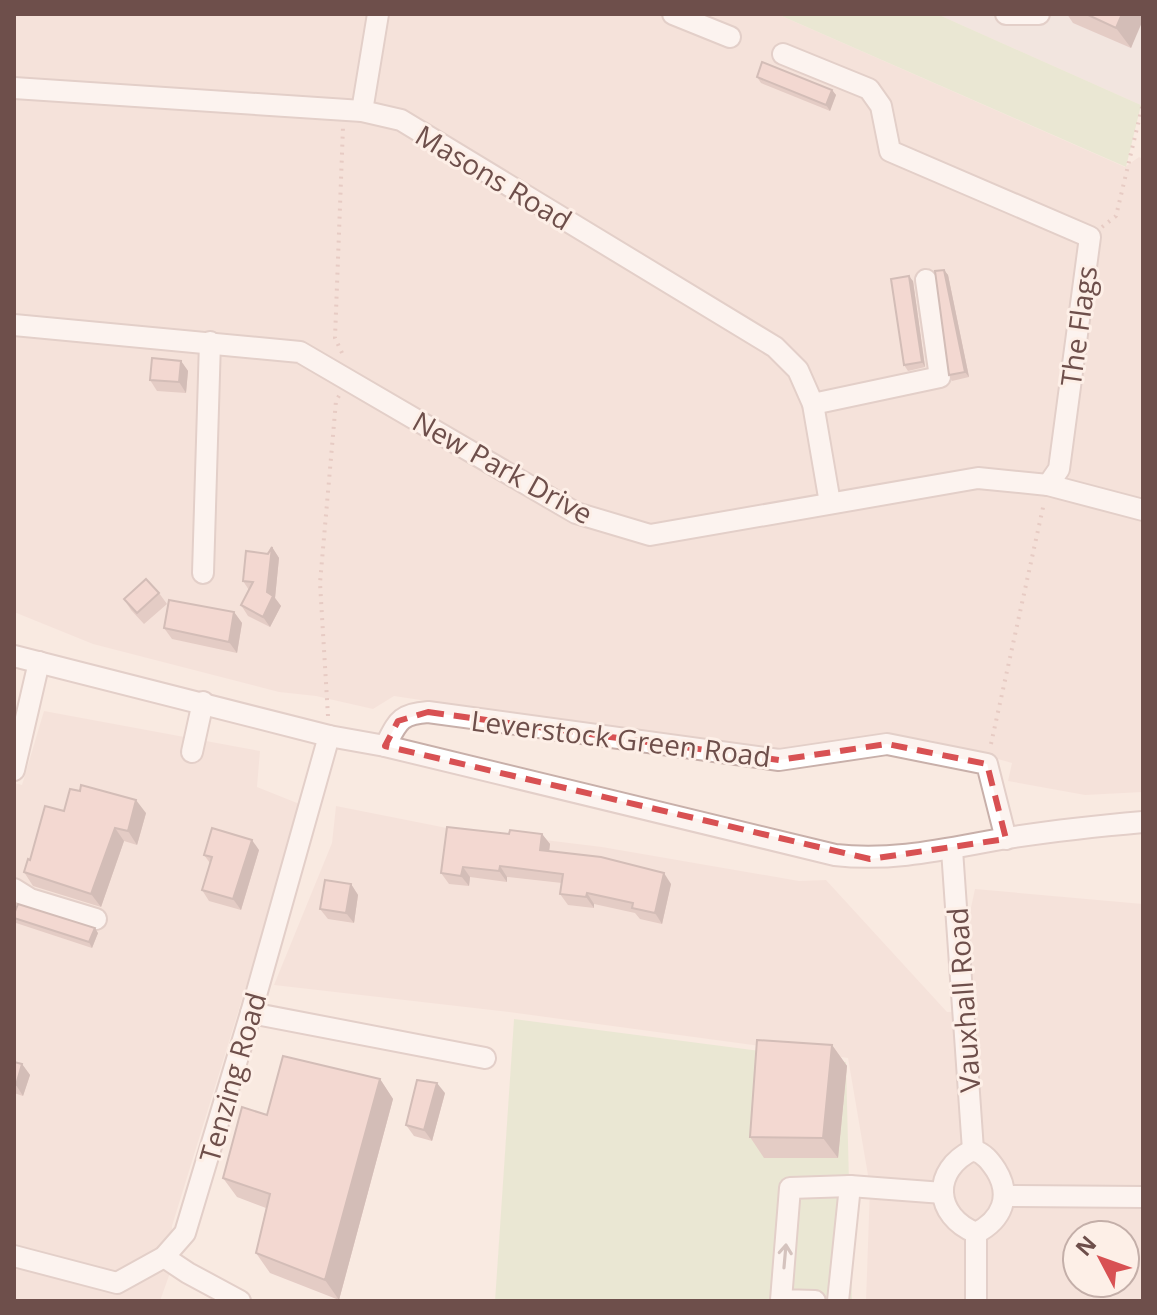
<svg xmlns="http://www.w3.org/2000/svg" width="1157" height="1315" viewBox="0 0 1157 1315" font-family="'Open Sans',sans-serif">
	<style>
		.residential { fill: #f0dad0; fill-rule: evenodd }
		.industrial { fill: #e8dfdc }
		.green { fill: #d8e5c2 }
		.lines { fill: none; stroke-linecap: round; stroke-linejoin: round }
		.minor-casing { stroke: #c8b0aa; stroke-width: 24 }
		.path { stroke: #d0a79f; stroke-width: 4; stroke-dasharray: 2 6; stroke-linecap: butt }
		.minor { stroke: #fff; stroke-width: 20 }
		.wall { fill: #cba8a2 }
		.shaded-wall { fill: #a58884 }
		.building { fill: #ecc3bc; stroke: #a58884; stroke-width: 2 }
		.oneway { stroke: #a89593 }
		.marked { fill: none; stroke: #d85153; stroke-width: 6; stroke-dasharray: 16 10; stroke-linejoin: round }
		.labels { text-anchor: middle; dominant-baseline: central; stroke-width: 6; stroke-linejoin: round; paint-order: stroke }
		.street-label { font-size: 28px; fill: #6e4f4b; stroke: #fdefe7 }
	</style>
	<rect width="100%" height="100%" fill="#f9eae1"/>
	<g class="residential">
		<path d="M14,14H777L1125,167L1139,157L1143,159V792L1085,795L1008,781L1012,763L930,740L840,741L767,753L394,696L373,709L316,696L279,692L93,644L14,612Z"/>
		<path d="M44,711L260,751L257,787L302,805L172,1226L171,1270L160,1301H14V783L22,785Z"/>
		<path d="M336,806L447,828L602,847L799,881L826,880L947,1012L977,1011L967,926L975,889L1143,904V1301H866L870,1187L848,1058L509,1012L274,985L332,843ZM1077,1235H1125V1283H1077Z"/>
	</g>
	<path class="industrial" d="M937,14H1143L1141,105Z"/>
	<g class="green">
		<path d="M777,14H937L1141,105L1126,167Z"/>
		<path d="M514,1019L846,1062L852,1301H495Z"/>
	</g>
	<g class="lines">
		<g class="minor-casing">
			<g id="minor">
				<path d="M673,14L730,37"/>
				<path d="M1006,14H1039"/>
				<path d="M783,54L869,89L881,106L890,151L1090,237L1059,469L1048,485"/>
				<path d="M14,88L362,111L401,120L775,347L798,370L813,404L830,503"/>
				<path d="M362,111L378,14"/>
				<path d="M14,325L300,352L576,513L650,535L978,478L1048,485L1143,510"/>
				<path d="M813,404L940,377L926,280"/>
				<path d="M203,573L210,342"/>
				<path d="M14,656L329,736L385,746L835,855C895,862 949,848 1007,838C1052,831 1098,826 1143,822"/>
				<path d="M385,746C398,722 399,714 428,712L779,760L887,744L987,764L1006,839"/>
				<path d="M192,752L203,702"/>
				<path d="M14,770L39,662"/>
				<path d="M952,850L973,1150"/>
				<path d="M14,889L30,899L96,919"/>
				<path d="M251,1013L485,1058"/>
				<path d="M973,1150C984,1153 990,1161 996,1170C1012,1196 1002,1220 976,1233C934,1216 931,1170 973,1150Z"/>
				<path d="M1006,1196L1143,1197"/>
				<path d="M14,1256L117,1283L164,1257L185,1233L251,1013L329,736"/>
				<path d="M164,1257L188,1273L240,1301"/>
				<path d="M815,1301L781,1300L790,1188L850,1186L943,1193"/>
				<path d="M838,1301L850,1186"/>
				<path d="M976,1301V1233"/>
			</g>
		</g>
		<g class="path">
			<path d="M1102,227L1116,216L1143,103"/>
			<path d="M342,353L335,338L343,127"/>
			<path d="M328,716L320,583L336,401L340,394"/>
			<path d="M991,744L1044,503"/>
		</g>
		<use href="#minor" class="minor"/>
	</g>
	<g class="wall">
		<path d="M1067,14H1143L1131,48L1073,23Z"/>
		<path d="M757,77L832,90L836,95L830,111L761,83Z"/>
		<path d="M944,270L948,275L969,377L952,381L949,375Z"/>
		<path d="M913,281L925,367L908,371L904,365Z"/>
		<path d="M181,361L188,371L186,393L157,391L150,380Z"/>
		<path d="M272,547L279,558L275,598L281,606L270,627L248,616L241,605L249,590L243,581Z"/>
		<path d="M159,593L167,604L144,624L131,610L124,599Z"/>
		<path d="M234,612L242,623L237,653L172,639L164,628Z"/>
		<path d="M64,811L146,813L137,845L124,841L101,907L33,886L24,872L30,860Z"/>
		<path d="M509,834H542L550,844L549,851L671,884L662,924L640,919L635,913L594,904V908L568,905L560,894L562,883L507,877V882L470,877L469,886L449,884L441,873Z"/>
		<path d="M259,850L241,910L209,901L202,890L210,863L204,855Z"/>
		<path d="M351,884L358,895L354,923L328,919L320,909Z"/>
		<path d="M14,914L98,933L92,948L16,923L14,919Z"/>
		<path d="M832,1045L847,1066L838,1158H764L750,1137Z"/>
		<path d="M14,1062L22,1064L30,1075L23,1096L14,1093Z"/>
		<path d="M380,1079L393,1099L339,1300L270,1273L256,1253L266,1208L237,1197L223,1178L267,1115Z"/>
		<path d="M445,1093L432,1141L414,1136L406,1125Z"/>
	</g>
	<g class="shaded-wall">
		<path d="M1122,14H1143V20L1131,48L1116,28Z"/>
		<path d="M832,90L836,95L830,111L826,105Z"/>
		<path d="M944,270L948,275L969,377L965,372Z"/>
		<path d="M909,276L913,281L925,367L922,362Z"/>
		<path d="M181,361L188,371L186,393L179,382Z"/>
		<path d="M272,547L279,558L275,598L281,606L270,627L263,617L267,592Z"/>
		<path d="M234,612L242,623L237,653L229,642Z"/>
		<path d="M136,800L146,813L137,845L128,831Z"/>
		<path d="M115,828L124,841L101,907L91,894Z"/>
		<path d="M542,834L550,844L548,860L540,850Z"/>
		<path d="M252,840L259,850L241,910L233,899Z"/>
		<path d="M500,866L507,877V882L499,871Z"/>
		<path d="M463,867L470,877L469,886L461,876Z"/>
		<path d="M664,873L671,884L662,924L655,913Z"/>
		<path d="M351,884L358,895L354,923L346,913Z"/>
		<path d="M587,893L594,904V908L586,897Z"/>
		<path d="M95,928L98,933L92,948L89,942Z"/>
		<path d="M832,1045L847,1066L838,1158L823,1138Z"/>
		<path d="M22,1064L30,1075L23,1096L16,1085Z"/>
		<path d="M380,1079L393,1099L339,1300L325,1280Z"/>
		<path d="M437,1083L445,1093L432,1141L424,1130Z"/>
	</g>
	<g class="building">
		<path d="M1086,14H1122L1116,28Z"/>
		<path d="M762,62L832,90L826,105L757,77Z"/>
		<path d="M944,270L965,372L949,375L935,271Z"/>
		<path d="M909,276L922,362L904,365L891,279Z"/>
		<path d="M152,358L181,361L179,382L150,380Z"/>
		<path d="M272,547L267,592L273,596L263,617L241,605L253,582L243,581L246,551L268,554Z"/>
		<path d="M146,579L159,593L137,613L124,599Z"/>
		<path d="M169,600L234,612L229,642L164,628Z"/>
		<path d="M81,785L136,800L128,831L115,828L91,894L24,872L28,859L30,860L45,806L64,811L70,789L80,791Z"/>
		<path d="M447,827L509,834L510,830L542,834L540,850L601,857L664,873L655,913L632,908L633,903L587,893L586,897L560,894L563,874L500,866L499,871L463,867L461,876L441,873Z"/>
		<path d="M212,828L252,840L233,899L202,890L212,857L204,855Z"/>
		<path d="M325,880L351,884L346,913L320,909Z"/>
		<path d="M18,904L95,928L89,942L14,918V914Z"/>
		<path d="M757,1040L832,1045L823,1138L750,1137Z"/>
		<path d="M283,1056L380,1079L325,1280L256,1253L270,1194L223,1178L242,1107L267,1115Z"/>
		<path d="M14,1062L22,1064L16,1085H14Z"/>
		<path d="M417,1080L437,1083L424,1130L406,1125Z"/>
	</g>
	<defs><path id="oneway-shaft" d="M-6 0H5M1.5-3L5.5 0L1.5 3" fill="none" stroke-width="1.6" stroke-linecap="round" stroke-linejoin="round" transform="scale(2)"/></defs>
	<use class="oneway" href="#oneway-shaft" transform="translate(785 1256) rotate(-85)"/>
	<path d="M0 0H1157V1315H0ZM428,712L779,760L887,744L987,764L1006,839L870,859L385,746L398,721Z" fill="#f9eae1" fill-opacity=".55" fill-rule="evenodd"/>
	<path class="marked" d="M428,712L779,760L887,744L987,764L1006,839L870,859L385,746L398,721Z"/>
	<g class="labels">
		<g class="street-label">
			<text transform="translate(494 177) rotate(31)">Masons Road</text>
			<text transform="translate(1078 326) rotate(-82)">The Flags</text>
			<text transform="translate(503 467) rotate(29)">New Park Drive</text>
			<text transform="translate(621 738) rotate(7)">Leverstock Green Road</text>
			<text transform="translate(963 1000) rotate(-94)">Vauxhall Road</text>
			<text transform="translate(232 1077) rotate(-74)">Tenzing Road</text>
		</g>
	</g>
	<rect width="1157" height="1315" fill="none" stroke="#6e4f4b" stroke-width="32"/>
	<g transform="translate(1101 1259) rotate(311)"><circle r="38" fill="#fdefe7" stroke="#c4afa9" stroke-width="2"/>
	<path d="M0-6L14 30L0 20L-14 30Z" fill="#d85153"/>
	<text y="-12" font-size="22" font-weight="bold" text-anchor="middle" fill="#6e4f4b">N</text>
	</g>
</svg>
